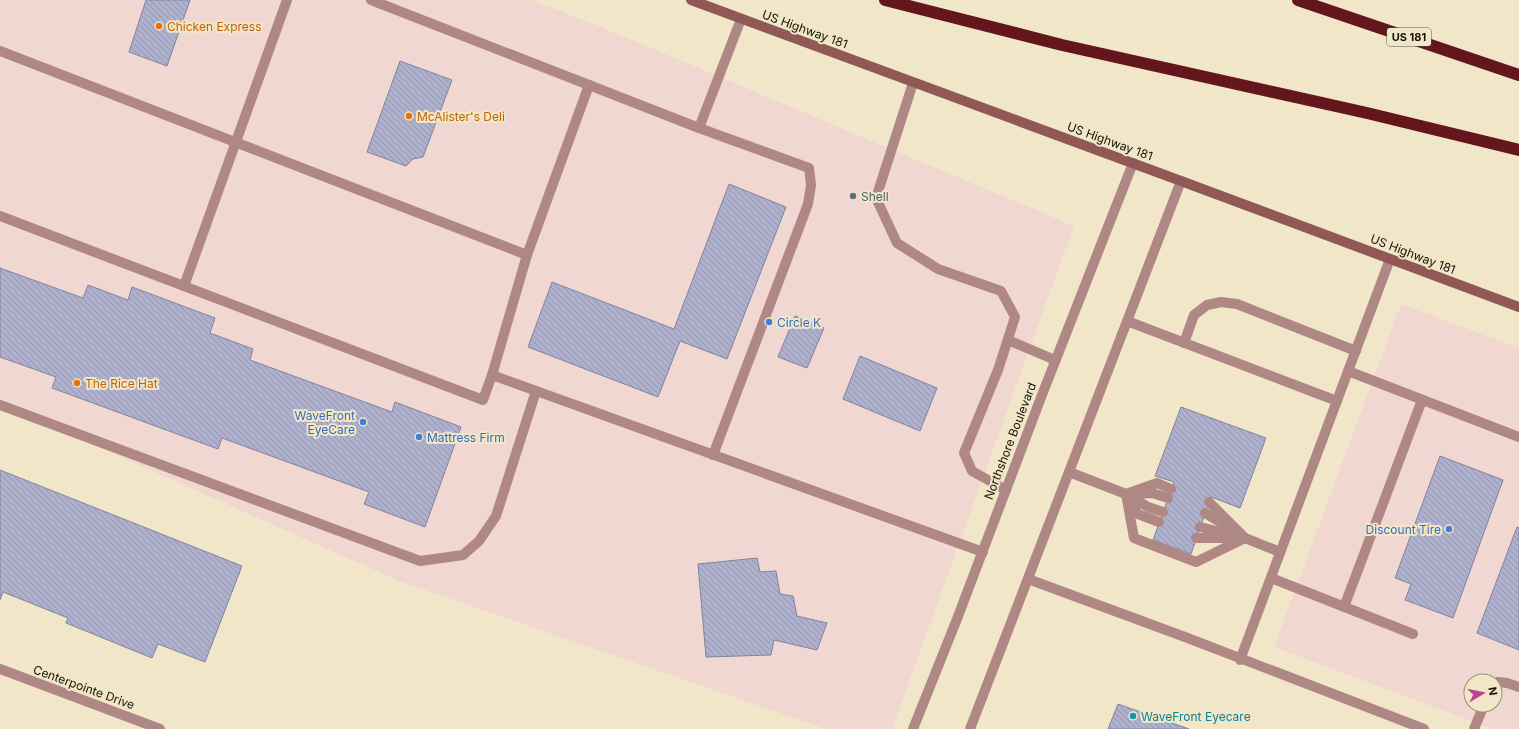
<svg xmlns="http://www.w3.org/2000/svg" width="1519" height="729" viewBox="0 0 1519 729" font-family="Inter,sans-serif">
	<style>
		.commercial { fill: #f1d7d1; fill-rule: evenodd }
		.building { fill: url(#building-back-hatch); stroke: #81839f }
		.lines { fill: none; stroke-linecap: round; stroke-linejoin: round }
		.service { stroke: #af8785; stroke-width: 10 }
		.minor { stroke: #af8785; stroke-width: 10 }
		.secondary { stroke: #905956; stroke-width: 10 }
		.motorway { stroke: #63161b; stroke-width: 12 }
		.food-dot { fill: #e8710a; stroke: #f1e7c8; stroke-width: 1.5 }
		.service-dot { fill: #5c6f8a; stroke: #f1e7c8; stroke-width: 1.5 }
		.shop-dot { fill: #3f7fe0; stroke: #f1e7c8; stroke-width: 1.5 }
		.culture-dot { fill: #0f9aa8; stroke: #f1e7c8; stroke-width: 1.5 }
		.labels { text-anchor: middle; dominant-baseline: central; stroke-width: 4; stroke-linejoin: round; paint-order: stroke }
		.shield { fill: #f1e7c8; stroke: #575241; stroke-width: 1 }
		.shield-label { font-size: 11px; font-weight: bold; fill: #151207 }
		.food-label { font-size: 12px; fill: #c56008; stroke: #f1e7c8; text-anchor: start }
		.street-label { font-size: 12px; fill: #151207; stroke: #f1e7c8 }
		.service-label { font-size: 12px; fill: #4e5e75; stroke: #f1e7c8; text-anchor: start }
		.shop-label { font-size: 12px; fill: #366cbe; stroke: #f1e7c8; text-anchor: start }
		.culture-label { font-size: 12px; fill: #0d838f; stroke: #f1e7c8; text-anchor: start }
	</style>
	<defs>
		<pattern id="building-back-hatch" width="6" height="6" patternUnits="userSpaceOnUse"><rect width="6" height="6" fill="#aeb0ce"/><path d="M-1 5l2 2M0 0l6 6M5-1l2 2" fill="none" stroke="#9596af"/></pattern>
	</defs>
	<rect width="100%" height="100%" fill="#f1e7c8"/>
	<g class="commercial">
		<path d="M0,0H532L594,24L1074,226L892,729H826L399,581L0,403Z"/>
		<path d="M1401,304L1519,348V729H1493L1274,647ZM1471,681H1495V705H1471Z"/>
	</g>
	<g class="building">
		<path d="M146,0H190L167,66L129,52Z"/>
		<path d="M400,61L452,80L423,157L413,159L406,166L367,152Z"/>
		<path d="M729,184L786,207L727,359L680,341L658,397L528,347L552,282L674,329Z"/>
		<path d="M0,268L83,298L88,285L128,300L132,287L215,318L210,333L253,349L250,360L392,412L395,402L461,427L425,527L364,504L369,492L222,438L218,449L52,388L56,377L0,357Z"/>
		<path d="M795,316L824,328L807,368L778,357Z"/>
		<path d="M860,356L937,388L920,431L843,399Z"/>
		<path d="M1181,407L1266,438L1240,508L1211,497L1191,554L1153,540L1174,482L1155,476Z"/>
		<path d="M1440,456L1503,480L1453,618L1405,600L1411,584L1395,578Z"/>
		<path d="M0,470L242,566L205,662L158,644L152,658L66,623L68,618L3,592L0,600Z"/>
		<path d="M1517,527L1519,528V650L1477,633Z"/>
		<path d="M757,558L760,572L776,571L780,594L793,596L797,616L827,623L817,650L774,640L771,655L706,657L698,564Z"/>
		<path d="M1118,704L1189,729H1108Z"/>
	</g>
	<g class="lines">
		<g class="service">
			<path d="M371,0L699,128L741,19"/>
			<path d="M0,51L527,255L589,85"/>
			<path d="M913,83L876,198L897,243L938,269L1001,291L1015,317L998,370L964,453L972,471L1006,490"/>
			<path d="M699,128L809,168L811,185L808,204L713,455"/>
			<path d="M0,216L483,400L492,375"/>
			<path d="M527,255L492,375L983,552"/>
			<path d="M184,286L287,0"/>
			<path d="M1127,321L1337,401"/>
			<path d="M1008,340L1055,360"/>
			<path d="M1184,343L1194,315L1207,305L1221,302L1237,304L1356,351"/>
			<path d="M1348,371L1519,437"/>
			<path d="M0,405L420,561L463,555L479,541L496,516L536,391"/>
			<path d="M1069,472L1126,494L1148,507L1163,512"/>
			<path d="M1126,494L1134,538L1196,562L1245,538"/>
			<path d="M1126,494L1157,483L1171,489"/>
			<path d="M1136,494L1152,493L1168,498"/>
			<path d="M1130,501L1138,514L1159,522"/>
			<path d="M1209,502L1245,538"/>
			<path d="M1205,513L1230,528"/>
			<path d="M1200,527L1245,538L1280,552"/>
			<path d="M1196,538H1229"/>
			<path d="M1271,578L1413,634"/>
			<path d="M1028,579L1185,637L1424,729"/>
			<path d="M1344,607L1422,400"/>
			<path d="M1240,660L1390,259"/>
			<path d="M1495,685L1498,682L1507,683L1519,687"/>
			<path d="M1474,729L1484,705"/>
		</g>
		<g class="minor">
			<path d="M0,669L160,729"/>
			<path d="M913,729L957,619L1040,400L1133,163"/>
			<path d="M970,729L1181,181"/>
		</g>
		<path class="secondary" d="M691,0L1181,181L1519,307"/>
		<g class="motorway">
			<path d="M885,0L1062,45L1367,113L1519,150"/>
			<path d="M1298,0L1519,75"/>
		</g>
	</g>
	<g class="food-dot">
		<circle cx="159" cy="26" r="4"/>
		<circle cx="409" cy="116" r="4"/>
		<circle cx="77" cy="383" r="4"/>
	</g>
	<circle class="service-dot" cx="853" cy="196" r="4"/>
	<g class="shop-dot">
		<circle cx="769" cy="322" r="4"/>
		<circle cx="363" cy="422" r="4"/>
		<circle cx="419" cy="437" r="4"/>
		<circle cx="1449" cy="529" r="4"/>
	</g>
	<circle class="culture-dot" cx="1133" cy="716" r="4"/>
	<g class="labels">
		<rect class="shield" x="1387" y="28" width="44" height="18" rx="3"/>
		<g class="shield-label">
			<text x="1409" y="37">US 181</text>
		</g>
		<g class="food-label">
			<text x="167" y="26">Chicken Express</text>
			<text x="417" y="116">McAlister's Deli</text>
			<text x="85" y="383">The Rice Hat</text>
		</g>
		<g class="street-label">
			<text transform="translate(805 29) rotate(20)">US Highway 181</text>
			<text transform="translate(1110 141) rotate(20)">US Highway 181</text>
			<text transform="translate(1413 254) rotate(21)">US Highway 181</text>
			<text transform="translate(1010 441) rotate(-69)">Northshore Boulevard</text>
			<text transform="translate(84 687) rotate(20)">Centerpointe Drive</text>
		</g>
		<g class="service-label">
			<text x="861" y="196">Shell</text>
		</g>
		<g class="shop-label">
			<text x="777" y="322">Circle K</text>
			<text x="355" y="415" text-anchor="end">WaveFront<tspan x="355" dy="14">EyeCare</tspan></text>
			<text x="427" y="437">Mattress Firm</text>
			<text x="1441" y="529" text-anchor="end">Discount Tire</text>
		</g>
		<g class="culture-label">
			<text x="1141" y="716">WaveFront Eyecare</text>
		</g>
	</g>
	<g transform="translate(1483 693) rotate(80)"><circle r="19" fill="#f1e7c8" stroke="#99927b"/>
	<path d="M0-3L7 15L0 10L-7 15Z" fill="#bd4294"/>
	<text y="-6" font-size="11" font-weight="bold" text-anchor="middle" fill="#151207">N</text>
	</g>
</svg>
